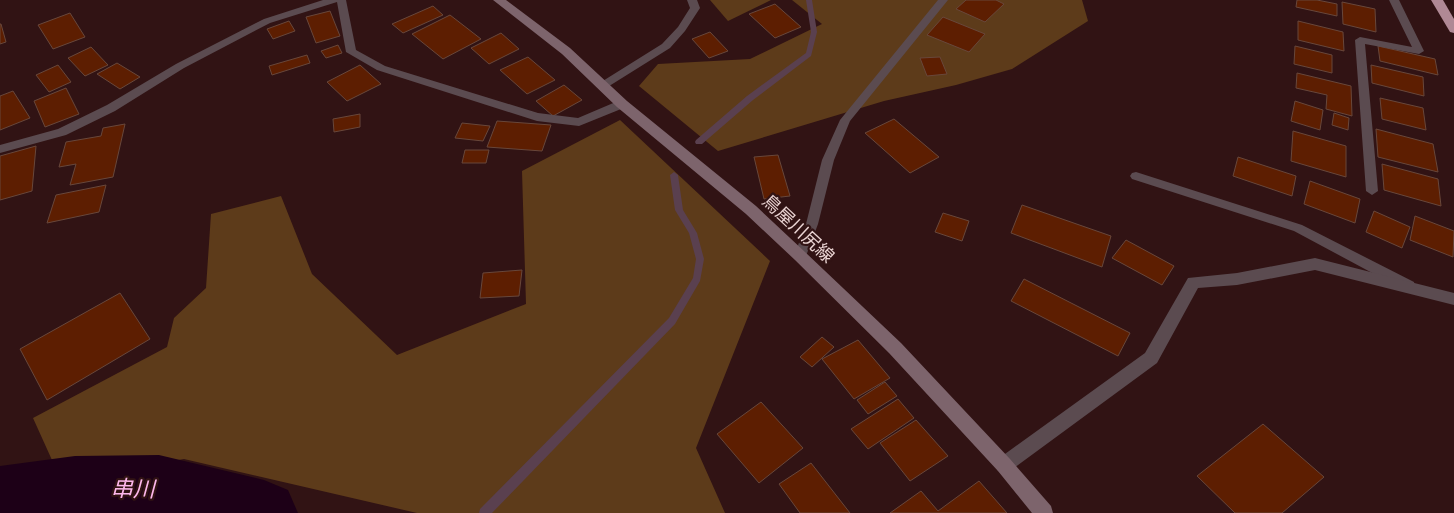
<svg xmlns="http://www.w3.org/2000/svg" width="1454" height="513" viewBox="0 0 1454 513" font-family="'Golos Text','Noto Sans JP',sans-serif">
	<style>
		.green { fill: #5d3b1a }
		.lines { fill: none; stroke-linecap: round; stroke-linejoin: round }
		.stream { fill: #5a404f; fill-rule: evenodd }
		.river { fill: #1d0017; fill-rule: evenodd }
		.building { fill: #5d1e01; stroke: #68473b }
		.lane { fill: #5b4b50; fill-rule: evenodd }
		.street { fill: #5b4b50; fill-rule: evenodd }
		.secondary { fill: #7d646c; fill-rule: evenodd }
		.highway { fill: #b08995; fill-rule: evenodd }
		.labels { text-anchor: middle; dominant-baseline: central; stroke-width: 4.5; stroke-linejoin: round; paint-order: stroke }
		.street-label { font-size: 18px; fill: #ead4d3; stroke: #311314 }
		.near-water-label { font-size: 22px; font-style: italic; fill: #fdb7eb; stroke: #311314 }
	</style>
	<rect width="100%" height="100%" fill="#311314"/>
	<g class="green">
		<path d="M710,0H771L728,21Z"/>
		<path d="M792,0H1082L1088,21L1012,69L956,85L884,101L718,151L639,86L658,64L750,59L822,24Z"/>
		<path d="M620,120L770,261L696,448L725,513H417L184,459L61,480L33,418L167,347L174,318L206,288L211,214L281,196L312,274L397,355L526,304L522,171Z"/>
	</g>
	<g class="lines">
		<g class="stream">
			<path d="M806,0H812L817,32L811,56L753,100L702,144H696L695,142L696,140L747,96L806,53L811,32Z"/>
			<path d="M674,172L678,175L683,210L697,233L704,259L700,281L675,324L492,513H479L480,509L669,318L693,278L696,259L689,233L675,210L670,175Z"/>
		</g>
		<path class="river" d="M159,455L264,480L288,490L298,513H0V466L75,456Z"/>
	</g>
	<g class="building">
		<path d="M966,0H996L1004,4L985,22L956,9Z"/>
		<path d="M1297,0H1317L1337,4V16L1296,7Z"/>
		<path d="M1342,2L1375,9L1376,32L1343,24Z"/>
		<path d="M775,4L801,27L775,38L749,14Z"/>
		<path d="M433,6L443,15L403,33L392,24Z"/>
		<path d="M330,11L340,36L316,43L306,17Z"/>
		<path d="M70,13L85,37L53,49L38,25Z"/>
		<path d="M450,15L481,39L443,59L412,34Z"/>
		<path d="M943,17L985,34L969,52L927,35Z"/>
		<path d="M289,21L295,31L273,39L267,29Z"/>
		<path d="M1298,21L1343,32L1344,51L1298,40Z"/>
		<path d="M1,24L6,42L0,44V24Z"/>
		<path d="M710,32L728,51L709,58L692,39Z"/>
		<path d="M501,33L519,49L489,64L471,48Z"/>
		<path d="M338,45L342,53L326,58L321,51Z"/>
		<path d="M1295,46L1332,55V73L1294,64Z"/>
		<path d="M1378,46L1435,59L1438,75L1380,61Z"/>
		<path d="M91,47L108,65L85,76L68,58Z"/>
		<path d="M307,55L310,63L272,75L269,66Z"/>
		<path d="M528,57L555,80L527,94L500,70Z"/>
		<path d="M940,57L947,74L927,76L920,58Z"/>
		<path d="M117,63L140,77L120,89L97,74Z"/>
		<path d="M58,65L71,82L49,92L36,75Z"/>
		<path d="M360,65L381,84L347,101L327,82Z"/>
		<path d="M1371,65L1423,77L1424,96L1372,83Z"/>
		<path d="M1297,73L1351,86L1352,116L1326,109L1327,95L1296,88Z"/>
		<path d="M564,85L582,100L553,116L536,101Z"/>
		<path d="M66,88L79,114L45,127L34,101Z"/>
		<path d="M13,91L30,118L0,130V96Z"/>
		<path d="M1380,98L1423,108L1426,130L1382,119Z"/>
		<path d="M1295,101L1323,110L1320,130L1291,121Z"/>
		<path d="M1334,113L1349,118L1348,130L1332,125Z"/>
		<path d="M360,114V127L334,132L333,119Z"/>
		<path d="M894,119L939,157L910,173L865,133Z"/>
		<path d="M497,121L551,125L542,151L487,147Z"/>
		<path d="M462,123L490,126L483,141L455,138Z"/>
		<path d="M125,124L113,177L70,185L76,164L59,167L66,142L101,136L103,128Z"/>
		<path d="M1376,129L1433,144L1438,172L1378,157Z"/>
		<path d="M1293,131L1346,146V177L1291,161Z"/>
		<path d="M36,146L32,191L0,200V156Z"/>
		<path d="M465,150H489L486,163H462Z"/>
		<path d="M778,155L790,196L764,199L754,157Z"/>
		<path d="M1238,157L1296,176L1292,196L1233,176Z"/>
		<path d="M1382,164L1438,179L1441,206L1384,190Z"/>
		<path d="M1310,181L1360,199L1355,223L1304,204Z"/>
		<path d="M106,185L99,212L47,223L56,195Z"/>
		<path d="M1022,205L1111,236L1102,267L1011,233Z"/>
		<path d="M1374,211L1410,227L1402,248L1366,232Z"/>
		<path d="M943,213L969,221L962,241L935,232Z"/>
		<path d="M1415,216L1454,231L1453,257L1410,240Z"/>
		<path d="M1126,240L1174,266L1162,285L1112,258Z"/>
		<path d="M522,270L519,296L480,298L483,273Z"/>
		<path d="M1024,279L1130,333L1118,356L1011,301Z"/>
		<path d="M120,293L150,339L47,400L20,349Z"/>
		<path d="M822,337L834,347L812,367L800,357Z"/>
		<path d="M858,340L890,378L854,399L822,359Z"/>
		<path d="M885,382L897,396L868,414L857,400Z"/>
		<path d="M898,399L914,418L868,449L851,429Z"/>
		<path d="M761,402L803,448L759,483L717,434Z"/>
		<path d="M916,420L948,456L910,481L880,443Z"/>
		<path d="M1263,424L1324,477L1282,513H1235L1197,476Z"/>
		<path d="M811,463L850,513H800L779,484Z"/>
		<path d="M979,481L1007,513H890L921,491L938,511Z"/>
	</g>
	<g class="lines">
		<g class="lane">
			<path d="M323,0H346L356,50L385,66L538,113L578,118L618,101H626L627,104L626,107L579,126L537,121L377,70L346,52L337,2L270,23L184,68L115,111L66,135L0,153V145L58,129L107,105L176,64L264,19Z"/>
			<path d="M687,0H697L700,8L685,31L670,48L606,88H598V84L662,44L678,27L690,8Z"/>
			<path d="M938,0H948L850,121L834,160L818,224L806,256L804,259H796L794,256L806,224L822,160L840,120Z"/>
			<path d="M1389,0H1399L1424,51L1419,54L1365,44L1378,191L1372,195L1366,191L1355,40L1360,37L1412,47Z"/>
			<path d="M1136,172L1302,225L1414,282L1415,286L1414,290H1404L1294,231L1132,179L1130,176L1132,173Z"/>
		</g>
		<path class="street" d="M1315,258L1454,293V305L1315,270L1237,285L1198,288L1157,363L1010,471L1004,474L998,471L995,465L998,459L1145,353L1188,278L1237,273Z"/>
		<path class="secondary" d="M493,0H506L570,48L627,101L756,206L805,252L901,343L1010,459L1051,506L1053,513H1032L998,471L889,353L795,260L746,214L617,107L562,54Z"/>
		<path class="highway" d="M1431,0H1443L1454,19V33L1450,32Z"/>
	</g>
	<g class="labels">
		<g class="street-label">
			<text transform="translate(799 228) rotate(43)">鳥屋川尻線</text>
		</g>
		<g class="near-water-label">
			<text transform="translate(133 488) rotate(1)">串川</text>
		</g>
	</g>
</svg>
